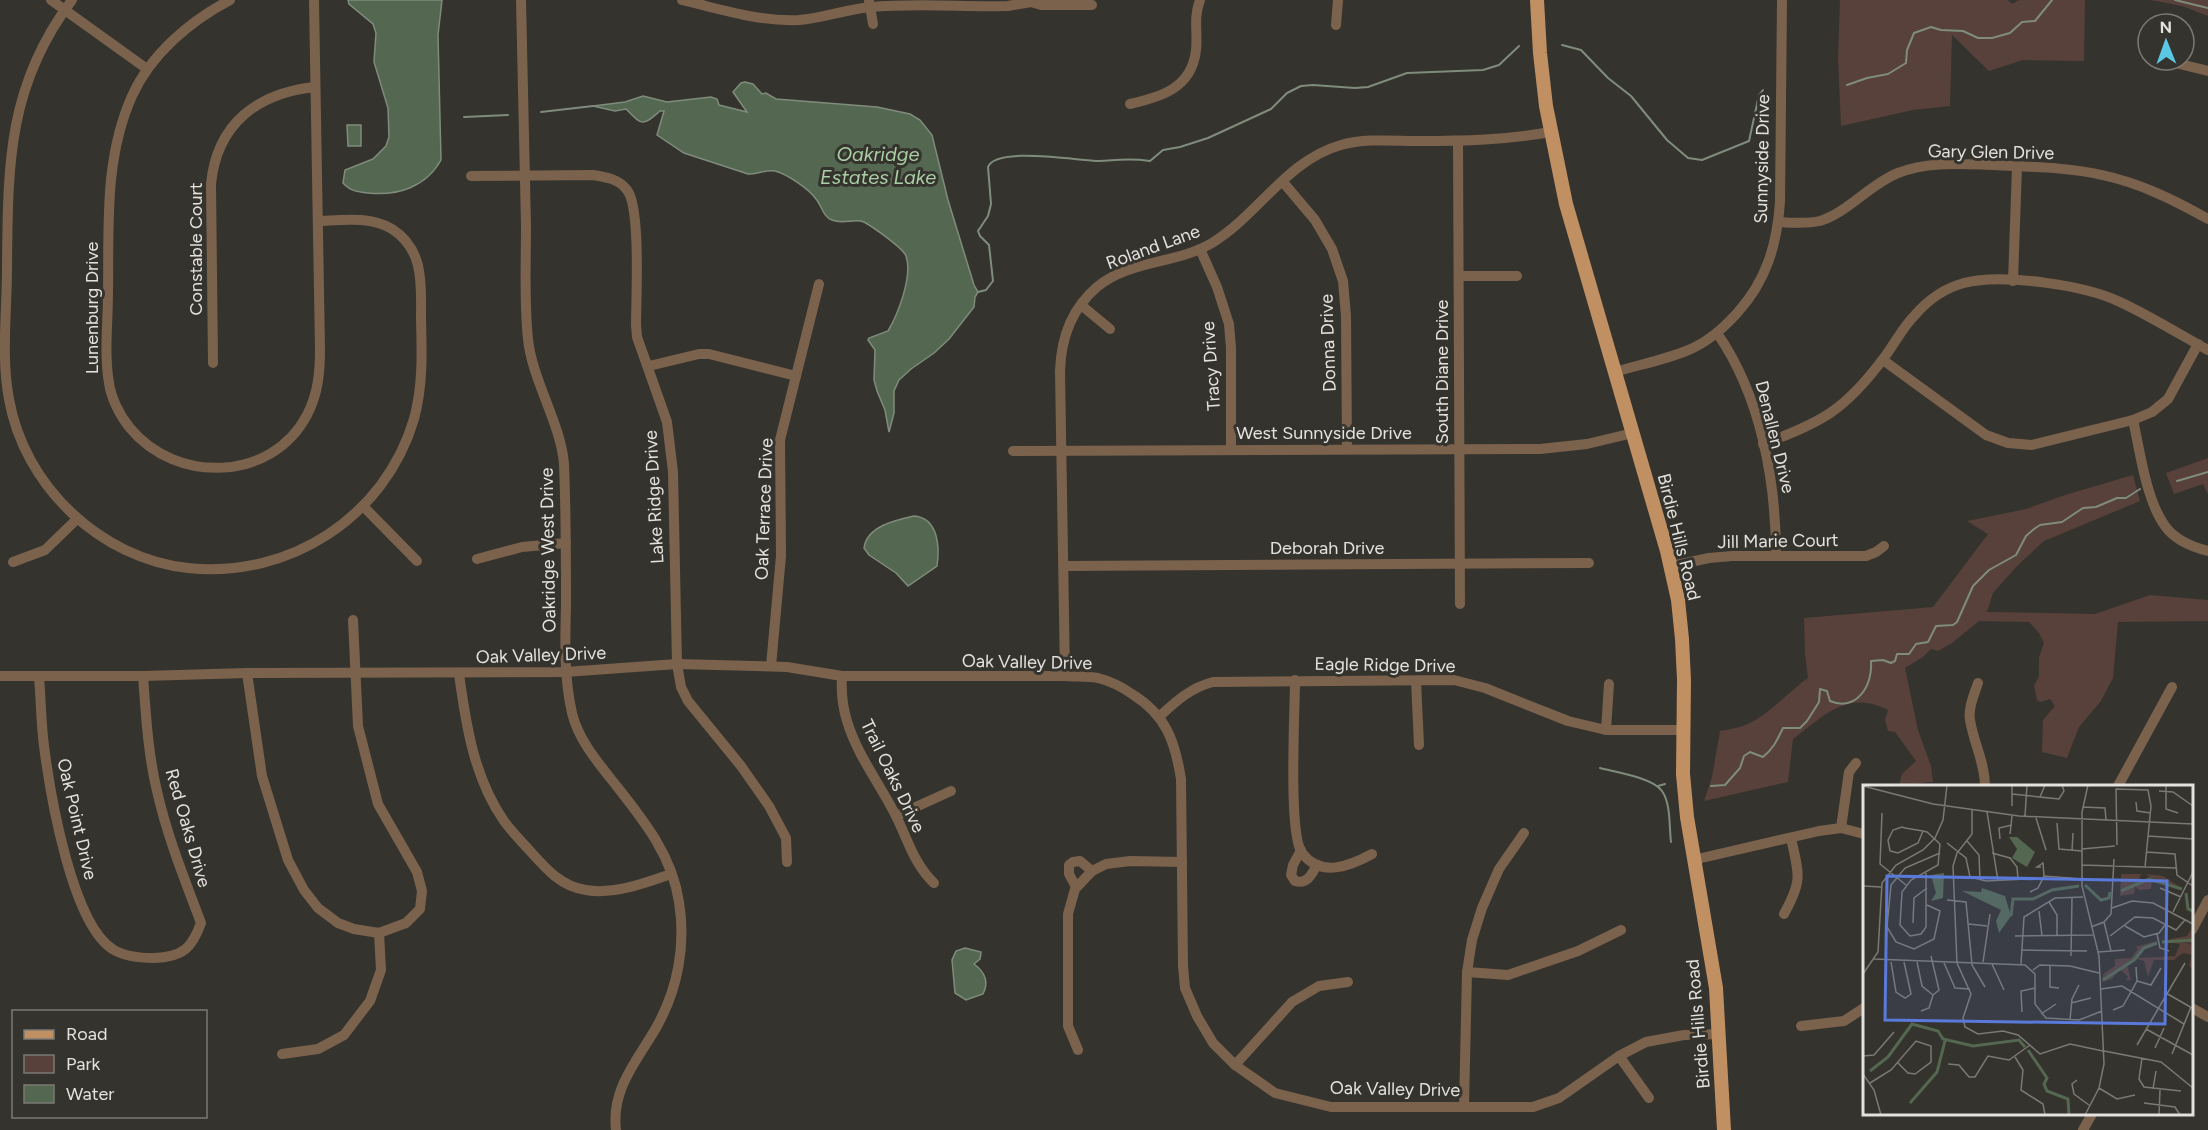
<svg xmlns="http://www.w3.org/2000/svg" width="2208" height="1130" viewBox="0 0 2208 1130" font-family="Figtree,sans-serif">
	<style>
		.green { fill: #57413a }
		.water { fill: #546751; stroke: #7f8c7c; stroke-width: 1.5 }
		.lines { fill: none; stroke-linecap: round; stroke-linejoin: round }
		.stream { stroke: #7f8c7c; stroke-width: 2 }
		.minor { stroke: #7b624d; stroke-width: 10 }
		.major { stroke: #c19062; stroke-width: 14 }
		.labels { text-anchor: middle; dominant-baseline: central; stroke-width: 6; stroke-linejoin: round; paint-order: stroke }
		.street-label { font-size: 18px; fill: #e4e2df; stroke: #35332d }
		.water-label { font-size: 20px; font-style: italic; fill: #aacfa4; stroke: #35332d }
		.inset-river { fill: none; stroke: #546751; stroke-width: 3 }
		.inset-road { fill: none; stroke: #7b7974; stroke-width: 1.5 }
		.view { fill: #597ada; fill-opacity: 0.15; stroke: #597ada; stroke-width: 3 }
		.inset-edge { fill: none; stroke: #e4e2df; stroke-width: 3 }
	</style>
	<rect width="100%" height="100%" fill="#35332d"/>
	<g class="green">
		<path d="M1840,0H2008L2012,4L2019,0H2085L2084,61L2023,60L1989,71L1952,35L1950,106L1913,110L1841,126L1838,58Z"/>
		<path d="M2151,0H2208V16L2182,6Z"/>
		<path d="M2208,458V494L2203,484L2174,494L2166,473Z"/>
		<path d="M2133,475L2140,501L2044,541L2018,565L1993,593L1987,612L2095,614L2150,595L2208,600V621L2118,622L2113,678L2101,701L2079,727L2067,758L2042,752L2043,720L2055,706L2050,699L2040,702L2037,700L2034,686L2039,676V657L2044,643L2039,633L2029,622L1979,621L1952,643L1938,651L1931,649L1923,657L1905,668L1918,730L1931,766L1933,782C1921,781 1912,787 1899,786L1902,774L1916,761L1895,732L1888,731L1885,720L1888,710C1847,689 1824,716 1793,739L1788,782L1704,801L1712,777L1720,731C1729,729 1739,728 1748,724C1771,713 1788,692 1808,678L1805,654L1804,618L1933,607L1988,534L1967,521L2026,509L2065,495Z"/>
	</g>
	<g class="water">
		<path d="M348,0H442L438,35L441,160C426,187 398,196 368,193C358,192 350,191 343,183L345,170L373,159L386,146L389,137L388,108L374,62L376,33L373,24L349,4Z"/>
		<path d="M745,82L753,84L762,94L766,93L776,99L877,107L910,114L920,120L932,135L948,200L974,285L978,292L975,297L974,307L949,339L934,353L911,369L899,380L894,391V413L889,432L885,410L877,391L874,380L875,350L868,340L869,338L888,331C898,314 913,276 906,256C903,248 873,227 864,222C855,218 843,225 832,220C823,217 822,206 816,199C809,189 787,174 775,171C765,169 758,175 748,174L684,153L657,135L664,111H660C642,127 642,125 626,109L615,111L593,106L625,102L643,96L667,102L711,97L717,99L719,105L747,112L733,92L741,83Z"/>
		<path d="M347,125H361V146H348Z"/>
		<path d="M914,516C938,518 940,546 937,566L908,586L896,573L869,555L864,548C867,526 896,520 914,516Z"/>
		<path d="M965,948L981,952L980,959L974,964C985,972 989,982 983,994L966,1000L955,993L952,960L956,951Z"/>
	</g>
	<g class="lines">
		<g class="stream">
			<path d="M2175,0L2208,8"/>
			<path d="M1562,45L1581,50L1608,78L1631,96L1667,140L1688,158L1702,160L1749,141L1759,95L1763,90"/>
			<path d="M1847,85L1867,78L1888,74L1906,63L1907,50L1914,33L1931,27L1941,30L1963,31L1978,38H1992L2010,33L2022,22L2035,21L2052,0"/>
			<path d="M541,112L593,106"/>
			<path d="M464,117L508,115"/>
			<path d="M978,292L986,290L993,281L989,245L980,236L978,231L988,216L991,204L988,167C996,146 1079,161 1099,161C1119,160 1129,158 1150,161L1163,150L1180,147L1208,138L1271,109L1287,93L1301,86L1313,85L1355,88L1368,87L1407,73L1483,70L1499,65L1519,46"/>
			<path d="M2177,481L2208,472"/>
			<path d="M1600,768C1616,772 1653,778 1662,791C1671,804 1669,826 1671,842"/>
			<path d="M1658,786L1665,784"/>
			<path d="M1711,786L1725,785L1740,768L1744,756L1750,752L1763,757C1774,748 1777,740 1783,728H1800L1807,721L1819,702L1820,689L1827,691L1830,701C1857,712 1873,685 1871,661L1883,660L1891,663L1895,661L1897,654H1909L1916,644L1928,642L1936,626L1953,625L1957,622L1973,586L1989,570L2016,555L2026,536L2034,529L2040,525L2062,522L2083,508L2096,507L2117,498H2126L2140,489"/>
		</g>
		<g class="minor">
			<path d="M51,0L147,69"/>
			<path d="M72,0C7,86 8,166 7,268C7,310 1,358 9,399C24,486 101,559 188,568C289,579 385,517 414,419C423,386 422,353 421,319C421,286 425,250 392,229C370,216 343,220 319,221"/>
			<path d="M230,0C190,21 151,54 132,96C104,159 109,226 108,292C108,322 104,354 109,383C111,398 120,416 130,428C176,484 272,482 307,415C318,394 320,373 320,349L314,0"/>
			<path d="M521,0C522,75 524,150 526,226C526,263 524,302 528,339C532,380 561,424 564,464C566,511 566,559 566,606C565,642 564,678 572,713C578,738 595,759 611,779C640,816 672,853 679,902C686,945 678,989 656,1028C637,1061 611,1089 616,1130"/>
			<path d="M682,0C720,9 760,22 799,20C824,18 847,9 871,7C916,3 963,7 1008,6L1031,2L1041,5H1092"/>
			<path d="M869,1L873,24"/>
			<path d="M1336,25L1338,0"/>
			<path d="M2163,60L2208,71"/>
			<path d="M1130,104C1161,97 1192,88 1196,50C1198,32 1193,19 1200,0"/>
			<path d="M1458,141L1460,604"/>
			<path d="M471,176L593,175C606,177 619,179 627,190C641,207 636,299 636,325L637,337L667,422L673,472L677,664L681,687L688,701L741,766L769,806L786,838L787,862"/>
			<path d="M1283,182L1315,220L1332,249L1343,281L1346,316L1347,449"/>
			<path d="M1779,222C1792,223 1807,224 1820,221C1847,213 1870,184 1898,173C1928,161 1961,164 1993,165C2029,167 2067,167 2102,175C2140,183 2174,200 2208,219"/>
			<path d="M1200,249L1217,287L1229,324L1231,348V450"/>
			<path d="M1459,276H1517"/>
			<path d="M2013,281L2017,167"/>
			<path d="M1081,305L1110,329"/>
			<path d="M1717,333C1761,396 1776,481 1776,556"/>
			<path d="M1883,360L1986,435L2008,443L2032,445L2133,420L2152,412L2168,399L2198,344"/>
			<path d="M213,363L211,184C217,123 258,93 315,87"/>
			<path d="M649,366L699,354H709L796,376"/>
			<path d="M1615,372C1638,365 1664,360 1686,351C1707,343 1723,329 1738,312C1766,281 1777,245 1780,202L1782,0"/>
			<path d="M2133,420C2140,451 2146,500 2165,526C2175,540 2192,547 2208,551"/>
			<path d="M1763,444C1821,423 1845,410 1883,359C1894,345 1902,328 1915,315C1928,300 1945,288 1964,283C2001,273 2085,285 2120,302C2150,316 2179,334 2208,350"/>
			<path d="M1013,451L1540,449L1587,444L1633,433"/>
			<path d="M363,506L417,561"/>
			<path d="M477,559L522,547L566,543"/>
			<path d="M13,562L45,550L77,519"/>
			<path d="M1064,566L1589,563"/>
			<path d="M1671,566L1709,558L1732,556H1866L1876,552L1884,546"/>
			<path d="M353,620L358,726L378,804L417,872L422,891L420,909L406,923L379,933"/>
			<path d="M771,666L781,556L780,440L819,284"/>
			<path d="M247,673L262,776L288,860L304,890L318,908L338,923L354,929L379,933"/>
			<path d="M459,674C466,725 474,778 504,821C512,832 522,842 531,852C546,869 562,887 586,890C614,895 645,883 671,874"/>
			<path d="M0,676H143L247,673L565,672L677,664L787,667L842,676H1065C1075,677 1087,676 1098,678C1110,681 1122,687 1132,694C1166,715 1175,741 1181,779L1183,966L1185,988L1197,1016L1213,1043L1235,1065L1275,1093L1331,1107H1533L1559,1098L1619,1056L1646,1042L1684,1035L1720,1034"/>
			<path d="M842,676C841,692 842,705 847,721C857,755 880,784 896,816C908,840 914,864 934,883"/>
			<path d="M1065,676L1060,371C1061,339 1071,309 1097,287C1129,260 1177,264 1212,243C1258,215 1287,160 1341,145C1366,138 1394,141 1419,141C1463,141 1507,140 1550,132"/>
			<path d="M39,677C41,700 41,723 44,746C50,793 72,926 114,950C126,957 142,958 154,958C183,957 192,948 201,923C185,880 167,836 157,791C148,754 146,715 143,676"/>
			<path d="M1295,680C1295,710 1288,834 1302,853C1321,878 1350,866 1372,854"/>
			<path d="M1416,681L1419,745"/>
			<path d="M1978,683C1974,695 1968,708 1970,720C1974,744 1985,763 1985,786"/>
			<path d="M1160,716C1176,701 1192,687 1213,682L1454,680L1485,688L1568,721L1606,730H1684"/>
			<path d="M1606,730L1609,684"/>
			<path d="M2118,786L2172,687"/>
			<path d="M896,816L951,791"/>
			<path d="M1841,828L1849,772L1856,763"/>
			<path d="M1301,850L1293,865L1291,875L1295,881C1307,885 1312,874 1317,865"/>
			<path d="M1693,860L1819,831L1841,828L1864,834"/>
			<path d="M1076,887L1069,874V865L1073,862L1080,861L1092,871"/>
			<path d="M1784,914C1803,880 1799,875 1791,838"/>
			<path d="M2192,930L2208,900"/>
			<path d="M1467,972L1508,975L1578,951L1621,930"/>
			<path d="M2192,1008L2208,1017"/>
			<path d="M1801,1026L1844,1021L1864,1008"/>
			<path d="M1078,1050L1068,1026V914L1075,889L1092,871L1106,864L1130,861L1182,862"/>
			<path d="M282,1054L318,1049L344,1035L370,1001L381,970L379,933"/>
			<path d="M1619,1056L1649,1098"/>
			<path d="M1235,1065L1292,1002L1319,986L1348,982"/>
			<path d="M1464,1107L1467,972L1472,940L1482,908L1499,869L1524,833"/>
			<path d="M2083,1130L2092,1114"/>
		</g>
		<path class="major" d="M1537,0L1540,53L1546,106L1566,204L1667,551L1678,600L1682,639L1684,680L1683,774L1687,817L1716,988L1724,1130"/>
	</g>
	<g class="labels">
		<g class="street-label">
			<text transform="translate(1991 152) rotate(1)">Gary Glen Drive</text>
			<text transform="translate(1762 159) rotate(-89)">Sunnyside Drive</text>
			<text transform="translate(1153 247) rotate(-20)">Roland Lane</text>
			<text transform="translate(196 249) rotate(-90)">Constable Court</text>
			<text transform="translate(92 308) rotate(-90)">Lunenburg Drive</text>
			<text transform="translate(1328 343) rotate(-92)">Donna Drive</text>
			<text transform="translate(1211 366) rotate(-94)">Tracy Drive</text>
			<text transform="translate(1442 372) rotate(-90)">South Diane Drive</text>
			<text x="1324" y="433">West Sunnyside Drive</text>
			<text transform="translate(1775 437) rotate(76)">Denallen Drive</text>
			<text transform="translate(654 497) rotate(-93)">Lake Ridge Drive</text>
			<text transform="translate(764 509) rotate(-88)">Oak Terrace Drive</text>
			<text transform="translate(1679 537) rotate(76)">Birdie Hills Road</text>
			<text transform="translate(1778 541) rotate(-1)">Jill Marie Court</text>
			<text x="1327" y="548">Deborah Drive</text>
			<text transform="translate(548 550) rotate(-91)">Oakridge West Drive</text>
			<text transform="translate(541 655) rotate(-2)">Oak Valley Drive</text>
			<text transform="translate(1027 662) rotate(1)">Oak Valley Drive</text>
			<text transform="translate(1385 665) rotate(1)">Eagle Ridge Drive</text>
			<text transform="translate(893 776) rotate(64)">Trail Oaks Drive</text>
			<text transform="translate(77 819) rotate(77)">Oak Point Drive</text>
			<text transform="translate(188 828) rotate(74)">Red Oaks Drive</text>
			<text transform="translate(1698 1024) rotate(-95)">Birdie Hills Road</text>
			<text transform="translate(1395 1089) rotate(1)">Oak Valley Drive</text>
		</g>
		<g class="water-label">
			<text x="878" y="154">Oakridge<tspan x="878" dy="23">Estates Lake</tspan></text>
		</g>
	</g>
	<g transform="translate(1863 785)">
		<rect width="330" height="330" fill="#35332d"/>
		<path d="M258,89H279L276,92L279,96L287,92L283,89L300,91L317,102L289,95L288,104L276,105L272,101L271,109L257,111ZM330,142V159L316,156L330,160V186L326,180L329,170L320,168L311,175H291L285,192L281,176L274,174L264,180L268,195H263L265,192L257,184L249,194L238,197L241,188L252,181V174L268,173L275,164L272,162L294,156V160L282,164L275,173L312,171L317,159L298,156L324,151Z" fill="#57413a"/>
		<path d="M146,52H154L172,67L164,82L149,73L154,64ZM81,88L80,113L68,116L73,108L68,90ZM119,103L142,111L148,131L136,148L133,136L138,125L99,106L118,107Z" fill="#546751"/>
		<path class="inset-river" d="M222,100L238,115L246,113L247,107M258,106L286,94L319,104M323,108L325,124L330,126M148,131L150,114H170L189,105L216,101M299,157L330,155M240,195L271,175L281,163L294,158M165,265L184,293L181,299L184,306L205,314L206,330M7,286L25,272L49,239L75,246L80,254L110,261L156,255L162,262M47,318L74,287L82,256"/>
		<path class="inset-road" d="M182,0L177,12L196,14L201,6L199,0M303,0V24L315,28M0,1L70,19L156,31L330,39M296,6L310,7L330,21M149,9L177,12M273,17L274,26L288,28M149,21V0M220,22L242,23L243,35M109,25V49L94,68L90,81L94,178L108,209L100,233L102,242L115,249L140,246L155,250L177,269L207,259L240,266M124,27L135,96M19,28L17,79L43,100M162,31L164,0M173,33L183,65M194,38L196,64L219,66M60,46L55,58L35,68L27,66L25,55L30,45L39,42L42,43L60,46L64,47L77,59L75,80L48,95L39,107L37,140L47,151L58,149L63,142V88M147,49L149,31M285,51L330,54M137,54L136,43L149,40M104,56L116,70L117,95M84,58L103,73L107,92L123,96L163,94M254,60L253,4L285,5L288,21L282,82M219,64L252,61M209,66L210,48M283,67L312,69L314,90L330,101M129,68L147,73L154,82L155,94M219,80L314,83M178,82H174L180,78L181,91M0,101L18,102M297,103L318,112M167,107L175,103L181,91L219,94M84,115L103,117L109,180L122,202M186,117L194,130V151M64,120L77,126L71,154L51,164L33,157L24,142L28,100L42,83L77,68M249,123L269,116L290,118L330,139M176,126L179,151M310,127L330,87M241,137L248,166M50,138L51,113L64,103M106,139L124,141M262,141L281,152L296,148L302,140M228,142L241,137L248,129L251,74M294,149L297,163L306,166M152,151L230,150M247,151L272,132L290,133L313,145L322,135M158,165L224,166M235,167L262,165M68,171L76,205L70,210M208,171L209,112M11,174L162,180L172,189V219L183,233L216,235L239,226M28,177L33,207L42,213L48,209L41,177M54,177L59,201L70,210M120,177L127,129M81,178L92,203L107,204M129,179L141,205M158,179L161,132L192,113L220,112M187,180V202L196,203M170,185L177,180L207,181L236,188M0,189L15,167L19,98L33,80L60,65L72,53L80,35L84,0M274,196L288,200L298,183M238,204L259,201L321,239M303,208L329,223M208,218L228,213M250,225L260,221L274,196L273,182M58,226L66,223L70,210M159,227L158,206L172,203M178,229L193,219M207,235L209,214L216,200M283,244L330,270M274,260L322,178M292,263L301,243M241,266L298,277L330,303M309,269L328,222M0,271L11,270L31,247M152,272L160,285L158,305L180,319L182,330M279,273L276,294L281,302L318,306M85,279L96,280L106,292H112L125,271L146,275L167,260M0,289L11,305L18,330M214,295L209,299L211,309L226,320M7,298L28,285L53,256L68,261V277L52,289L45,288L35,278M236,303L254,314L272,310M290,304L293,286M281,318L312,322L317,330M222,330L236,303L241,279L236,171L219,101V27L225,0M296,330L297,305"/>
		<path class="view" d="M24,91L304,96L302,239L22,235Z"/>
		<rect width="330" height="330" class="inset-edge"/>
	</g>
	<rect x="12" y="1010" width="195" height="108" fill="#35332d" stroke="#7b7974" stroke-width="1.5"/>
	<rect x="24" y="1030" width="30" height="9" fill="#c19062" stroke="#7b7974" stroke-width="1.5"/>
	<text x="66" y="1040" font-size="18" fill="#e4e2df">Road</text>
	<rect x="24" y="1055" width="30" height="18" fill="#57413a" stroke="#7b7974" stroke-width="1.5"/>
	<text x="66" y="1070" font-size="18" fill="#e4e2df">Park</text>
	<rect x="24" y="1085" width="30" height="18" fill="#546751" stroke="#7b7974" stroke-width="1.5"/>
	<text x="66" y="1100" font-size="18" fill="#e4e2df">Water</text>
	<g transform="translate(2166 42) rotate(359)"><circle r="28" fill="#35332d" stroke="#7b7974" stroke-width="1.5"/>
	<path d="M0-4.5L10 22L0 15L-10 22Z" fill="#5ac8e5"/>
	<text y="-9" font-size="16" font-weight="bold" text-anchor="middle" fill="#e4e2df">N</text>
	</g>
</svg>
